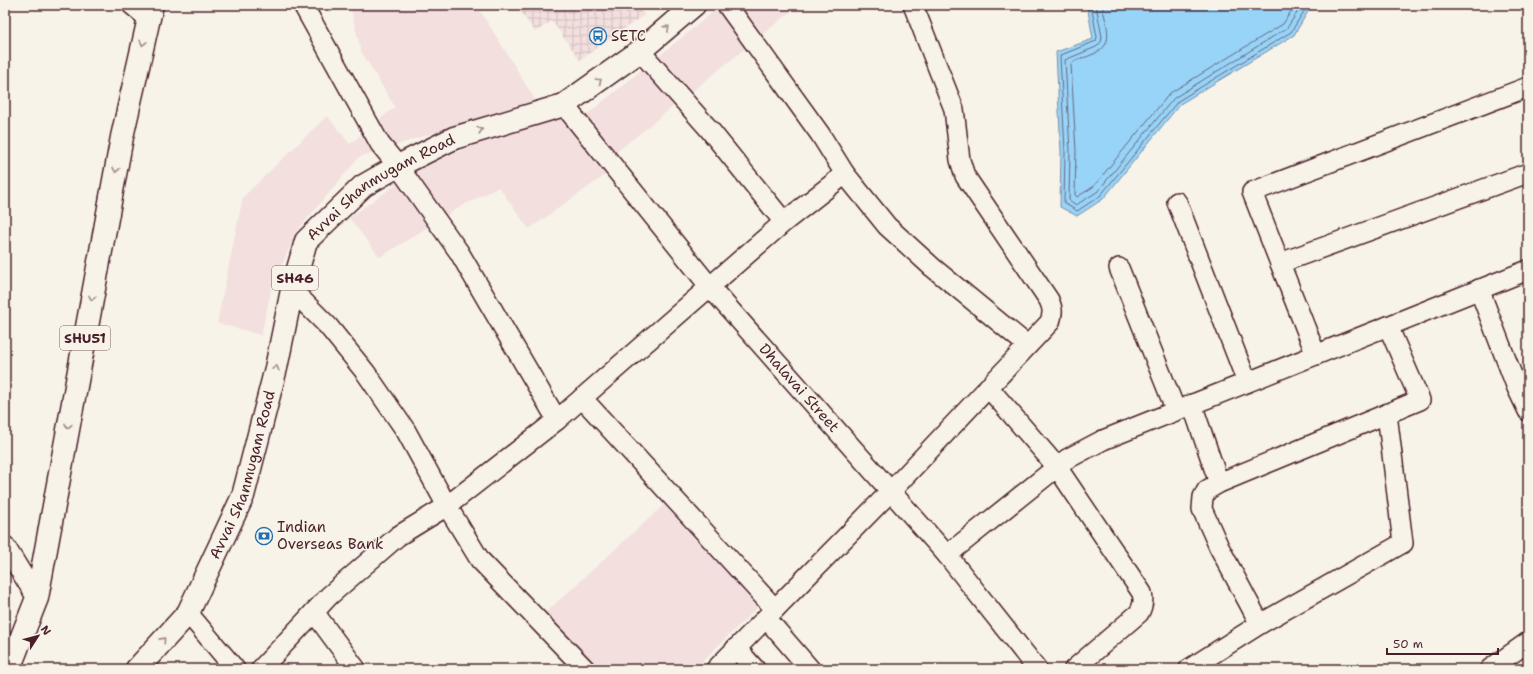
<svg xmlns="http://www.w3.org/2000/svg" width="1533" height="674" viewBox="0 0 1533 674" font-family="'Shantell Sans',sans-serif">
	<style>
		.built { fill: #f2dfde }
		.industrial { fill: url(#industrial-grid) }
		.water { fill: #97d4f8; stroke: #788ca6 }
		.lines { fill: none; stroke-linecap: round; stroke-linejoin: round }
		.shore { stroke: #69677d; stroke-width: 1 }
		.minor-casing { stroke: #4a1f2b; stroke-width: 22 }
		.major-casing { stroke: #4a1f2b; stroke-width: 25 }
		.minor { stroke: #f7f3e8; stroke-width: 19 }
		.major { stroke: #f7f3e8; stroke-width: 22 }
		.oneway { stroke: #a0898a }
		.labels { text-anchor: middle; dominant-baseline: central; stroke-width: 3; stroke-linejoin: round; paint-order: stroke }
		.shield { fill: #f7f3e8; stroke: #7e5f64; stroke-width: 1 }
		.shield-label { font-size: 14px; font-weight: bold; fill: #4a1f2b }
		.poi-label { font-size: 15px; fill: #4a1f2b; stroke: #f7f3e8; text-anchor: start }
		.street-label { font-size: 15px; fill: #4a1f2b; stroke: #f7f3e8 }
	</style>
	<defs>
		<pattern id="industrial-grid" width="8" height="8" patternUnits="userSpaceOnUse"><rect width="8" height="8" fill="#f2dfde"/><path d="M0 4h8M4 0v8" fill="none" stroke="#d1bfbf"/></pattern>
	</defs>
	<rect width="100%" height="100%" fill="#f7f3e8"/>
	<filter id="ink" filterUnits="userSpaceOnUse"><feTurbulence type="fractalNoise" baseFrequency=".025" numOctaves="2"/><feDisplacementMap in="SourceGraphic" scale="8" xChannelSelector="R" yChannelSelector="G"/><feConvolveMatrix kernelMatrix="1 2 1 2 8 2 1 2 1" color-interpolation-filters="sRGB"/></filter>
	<g filter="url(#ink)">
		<g class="built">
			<path d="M350,5H476L503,47L535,100L359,157L296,232L271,290L261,335L217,323L243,197L327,116L350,144L395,107L361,51Z"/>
			<path d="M722,5H799L614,154L584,117Z"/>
			<path d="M567,116L611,171L529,229L499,187L460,207L380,257L349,218L415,171L484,140Z"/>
			<path d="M664,505L758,607L694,669H595L543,615Z"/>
		</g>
		<path class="industrial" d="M516,5H637L644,15L580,60L552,21L535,32Z"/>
		<path class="water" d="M1087,5H1312L1294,35L1180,104L1103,199L1077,216L1060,207L1061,151L1056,52L1093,39Z"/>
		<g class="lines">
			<g class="shore">
				<path d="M1091,5L1097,37L1096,41L1061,55L1060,56L1065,151L1064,203L1077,211L1100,196L1178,101L1291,32L1308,5"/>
				<path d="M1096,5L1102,37L1101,42L1096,47L1065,60L1070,151L1069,200L1076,205L1097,192L1174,98L1287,28L1302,5"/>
				<path d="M1102,5C1106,26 1117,46 1091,55C1085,58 1076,59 1071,64L1076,151L1075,195L1077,197L1093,187L1170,93L1283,24L1295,5"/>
			</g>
			<g class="minor-casing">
				<g id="minor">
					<path d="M132,5L149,19"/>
					<path d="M303,5L380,144L398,166L459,252L557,420"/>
					<path d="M727,5L820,134L845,174L887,226L932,267L1027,345"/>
					<path d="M640,51L709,129L784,222"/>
					<path id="s1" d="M564,105L710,287L947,555L1037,669"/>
					<path d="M1177,202L1247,382"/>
					<path d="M1280,263L1528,173"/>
					<path d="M1119,268L1176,411"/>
					<path d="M1479,289L1517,388L1528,411"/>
					<path d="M292,290L328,326L366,373L406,431L447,506L480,560L585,669"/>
					<path d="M1316,355L1252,192L1528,87"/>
					<path d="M988,387L1057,467L1142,593C1144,601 1143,606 1139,613L1074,669"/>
					<path d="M582,398L775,609"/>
					<path d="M1192,404L1219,483"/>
					<path d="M5,546L37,598"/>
					<path d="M947,555L1067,459L1103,440L1528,270"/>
					<path d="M314,612L356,669"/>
					<path d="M188,613L235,669"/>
					<path d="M766,618L810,669"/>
					<path d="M1260,624L1219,547L1202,509L1203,497L1207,490L1219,483L1420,400L1388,326"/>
					<path d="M736,648L755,669"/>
					<path d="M261,669L329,596L398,536L447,506L557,420L784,222L845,174"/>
					<path d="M716,669L891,491L1050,322C1053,313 1053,309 1049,300L965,176L960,160L954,109L913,5"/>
					<path d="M1189,669L1260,624L1403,543L1387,414"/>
					<path d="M1490,669L1528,642"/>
				</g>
			</g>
			<g class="major-casing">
				<g id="major">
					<path d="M9,669L37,598L122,137L152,5"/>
					<path id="s2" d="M137,669L188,613L243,496L276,368L292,290L306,241L363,186L398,166L454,138L564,105L640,51L694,5"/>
				</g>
			</g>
			<use href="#minor" class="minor"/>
			<use href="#major" class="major"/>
		</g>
		<defs><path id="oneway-chevron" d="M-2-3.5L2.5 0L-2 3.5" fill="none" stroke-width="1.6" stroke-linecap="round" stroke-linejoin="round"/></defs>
		<g class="oneway">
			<use href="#oneway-chevron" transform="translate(667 28) rotate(-40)"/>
			<use href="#oneway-chevron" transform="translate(143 43) rotate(103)"/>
			<use href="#oneway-chevron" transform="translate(599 81) rotate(-35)"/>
			<use href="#oneway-chevron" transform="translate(480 130) rotate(-17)"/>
			<use href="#oneway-chevron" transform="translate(116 170) rotate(100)"/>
			<use href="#oneway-chevron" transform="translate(92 298) rotate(100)"/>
			<use href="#oneway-chevron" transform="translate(276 368) rotate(-77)"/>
			<use href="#oneway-chevron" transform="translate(68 426) rotate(100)"/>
			<use href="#oneway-chevron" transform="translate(163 640) rotate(-48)"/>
		</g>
	</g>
	<defs>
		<g id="bus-ring" transform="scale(0.9)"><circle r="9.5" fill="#f7f3e8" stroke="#1f6fb2" stroke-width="1.5"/><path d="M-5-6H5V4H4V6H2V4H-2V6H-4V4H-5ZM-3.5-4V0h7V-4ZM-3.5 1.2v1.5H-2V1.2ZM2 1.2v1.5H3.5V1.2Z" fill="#1f6fb2"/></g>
		<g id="bank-ring" transform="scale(0.9)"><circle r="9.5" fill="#f7f3e8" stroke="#1f6fb2" stroke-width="1.5"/><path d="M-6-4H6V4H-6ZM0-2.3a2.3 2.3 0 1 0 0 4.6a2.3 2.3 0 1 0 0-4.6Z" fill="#1f6fb2"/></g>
	</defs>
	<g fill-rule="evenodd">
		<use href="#bus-ring" x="598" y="36"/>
		<use href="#bank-ring" x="264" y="536"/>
	</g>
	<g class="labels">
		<g class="shield">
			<rect x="272" y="266" width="46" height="24" rx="3"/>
			<rect x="60" y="326" width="50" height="24" rx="3"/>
		</g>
		<g class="shield-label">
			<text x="295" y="278">SH46</text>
			<text x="85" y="338">SHU51</text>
		</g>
		<g class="poi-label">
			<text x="611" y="36">SETC</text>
			<text x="277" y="527">Indian<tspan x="277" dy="17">Overseas Bank</tspan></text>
		</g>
		<g class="street-label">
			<text stroke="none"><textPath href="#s2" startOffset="561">Avvai Shanmugam Road</textPath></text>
			<text stroke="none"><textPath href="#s1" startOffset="368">Dhalavai Street</textPath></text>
			<text stroke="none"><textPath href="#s2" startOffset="225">Avvai Shanmugam Road</textPath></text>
		</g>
	</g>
	<rect width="1533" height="674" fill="none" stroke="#f7f3e8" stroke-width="20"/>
	<rect x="10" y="10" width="1513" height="654" fill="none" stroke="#4a1f2b" stroke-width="1.5" filter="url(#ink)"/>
	<g transform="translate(38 636) rotate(54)" stroke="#f7f3e8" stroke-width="3" paint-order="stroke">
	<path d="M0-3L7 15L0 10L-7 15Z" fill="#4a1f2b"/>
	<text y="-6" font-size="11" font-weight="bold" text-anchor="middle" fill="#4a1f2b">N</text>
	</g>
	<path d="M1387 648v6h111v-6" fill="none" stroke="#4a1f2b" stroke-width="2"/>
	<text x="1393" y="648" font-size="12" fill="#4a1f2b" stroke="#f7f3e8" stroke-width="3" paint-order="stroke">50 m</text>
</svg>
